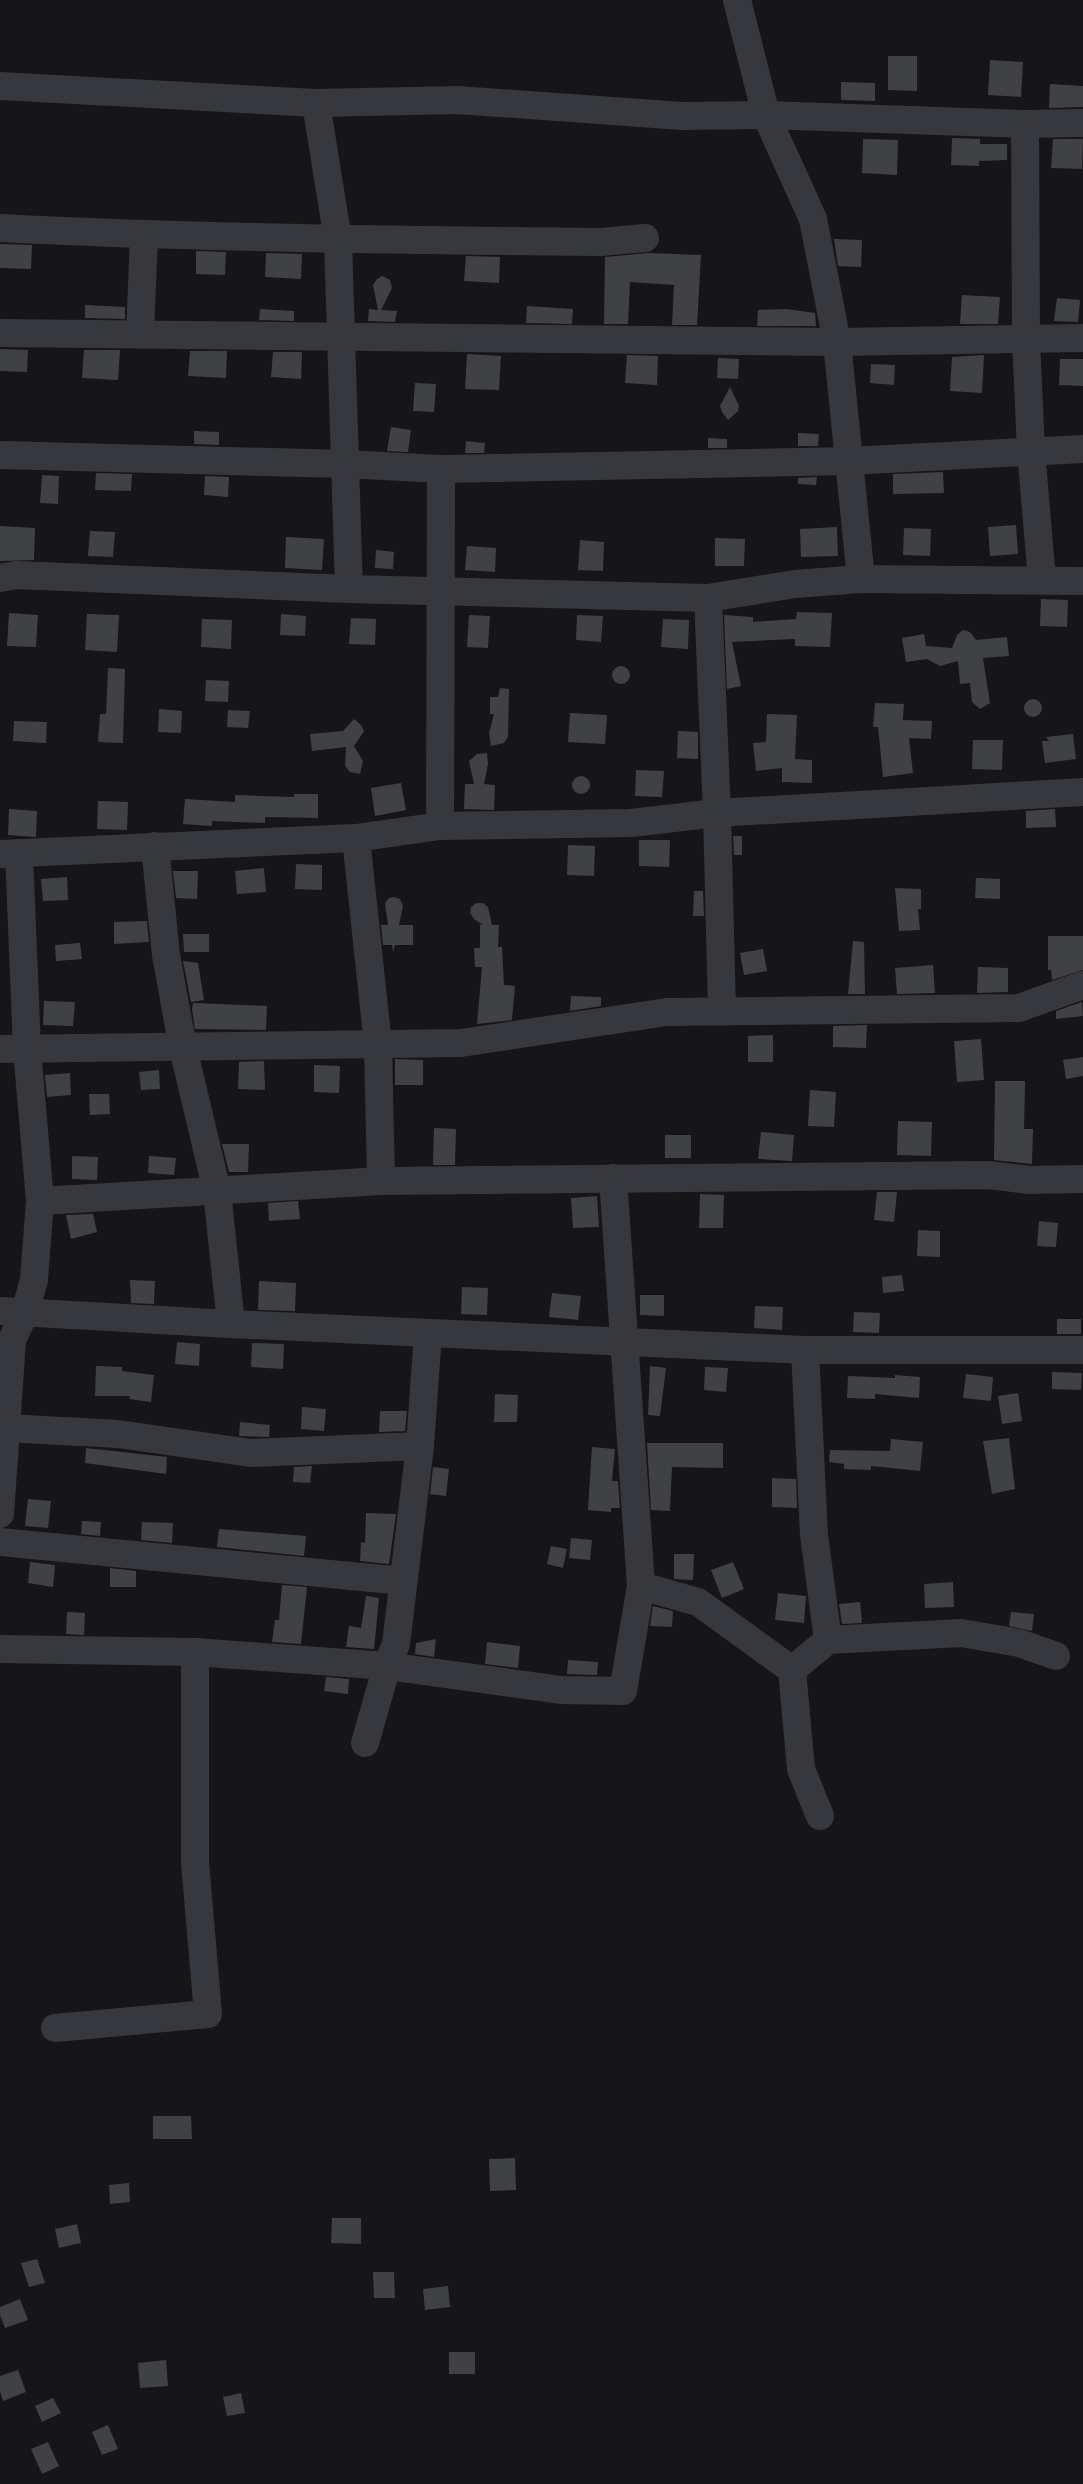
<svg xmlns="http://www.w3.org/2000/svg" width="1083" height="2484" viewBox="0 0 1083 2484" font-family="Inter,sans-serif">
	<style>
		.building { fill: #404145 }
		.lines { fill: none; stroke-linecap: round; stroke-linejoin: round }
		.minor { stroke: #37383d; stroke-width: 28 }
	</style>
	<rect width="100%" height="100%" fill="#161618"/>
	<g class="building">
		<path d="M888,56H917V91L888,90Z"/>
		<path d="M990,60L1023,62L1021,97L988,95Z"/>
		<path d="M841,82L875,83V101L841,100Z"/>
		<path d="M1050,84L1083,86V107L1049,108Z"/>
		<path d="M952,138L980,139V144H1007V160L979,161V166L951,165Z"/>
		<path d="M863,139L898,140L897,175L862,173Z"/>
		<path d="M1053,139H1083L1082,169L1051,168Z"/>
		<path d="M834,239L862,240L861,267L838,266Z"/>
		<path d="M0,244L32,245L31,269L0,268Z"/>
		<path d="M196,251L226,252L225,275L196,274Z"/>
		<path d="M266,253L302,254L301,279L265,277Z"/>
		<path d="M648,253L701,255L697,325H672L674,285L630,282L628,324H604L605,257Z"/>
		<path d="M466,256L500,257L499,283L464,281Z"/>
		<path d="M382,276L390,280L392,288L381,310L397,311L395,322L368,321L369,309L378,310L373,285L377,279Z"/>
		<path d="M962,295L1000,297L998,324H960Z"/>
		<path d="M1057,298L1080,300L1078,322L1054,321Z"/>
		<path d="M85,305L125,307V319L85,318Z"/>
		<path d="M527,306L573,309L572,324L526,323Z"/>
		<path d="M260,309L294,311V321L259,320Z"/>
		<path d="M787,309L815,313L816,326H757L758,310Z"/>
		<path d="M0,349L28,350L27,372L0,371Z"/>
		<path d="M84,350H120L118,380L82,378Z"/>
		<path d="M190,351H227L226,378L188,376Z"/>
		<path d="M273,352H302L301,379L271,377Z"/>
		<path d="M467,354L501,356L499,390L465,389Z"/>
		<path d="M627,355L658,356L657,385L625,383Z"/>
		<path d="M984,355L982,393L950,391L952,357Z"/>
		<path d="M718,358L739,359L738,379L717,378Z"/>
		<path d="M1060,359H1083V386L1059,385Z"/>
		<path d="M871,364L895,365L894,385L870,383Z"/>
		<path d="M415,383L436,384L434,412L413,411Z"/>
		<path d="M730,387L739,406L738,411L728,420L722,412L720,406Z"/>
		<path d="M391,427L411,430L408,452L387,451Z"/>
		<path d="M194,431L219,432V445L194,444Z"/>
		<path d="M798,433L819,434L818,446H798Z"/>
		<path d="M708,438L727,439V448H708Z"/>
		<path d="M466,441L485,443L484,453H465Z"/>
		<path d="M943,472L944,493L893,494V474Z"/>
		<path d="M96,473L132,474L131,491L95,490Z"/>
		<path d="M42,475L59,476L58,504L40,503Z"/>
		<path d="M205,476L229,477L228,497L204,495Z"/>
		<path d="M817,477L816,485L798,484V478Z"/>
		<path d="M1016,525L1018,554L990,556L988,527Z"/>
		<path d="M0,526L35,528L34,560L0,561Z"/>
		<path d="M837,527L838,556L801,557L800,529Z"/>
		<path d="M904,528L931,529L930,556L903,555Z"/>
		<path d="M90,531L115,532L113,557L88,556Z"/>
		<path d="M286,537L324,539L322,570L285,568Z"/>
		<path d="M715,538L745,539L744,566H715Z"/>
		<path d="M580,540L604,542L603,571L578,570Z"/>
		<path d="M467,546L496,548L495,572L465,570Z"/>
		<path d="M376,550L394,552L393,569L375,568Z"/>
		<path d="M1041,599L1068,600L1067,627L1040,626Z"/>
		<path d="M797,612L832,613L830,647L795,646V639L732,642L741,686L727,689L724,615L753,617V622L796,619Z"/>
		<path d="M9,613L38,615L36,647L7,646Z"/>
		<path d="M87,614L119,615L117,652L85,650Z"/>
		<path d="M281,614L306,616L305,636L280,635Z"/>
		<path d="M469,615L490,616L488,648L467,647Z"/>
		<path d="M577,615L603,616L601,642L576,640Z"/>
		<path d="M351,618L376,619L375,645L349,644Z"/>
		<path d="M202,619L232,620L231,649L201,647Z"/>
		<path d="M663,619L689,620L688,649L661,647Z"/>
		<path d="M963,630L970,632L976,640L1007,637L1009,656L983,658L990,703L980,709L972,702L970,683L960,684L958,661L940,666L927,659L906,662L902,638L924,634L926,646L952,648L957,635Z"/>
		<circle cx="621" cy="675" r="9"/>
		<path d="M108,668L125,669L123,743L98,742L100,714H106Z"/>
		<path d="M206,680L229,681L228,702L205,701Z"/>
		<path d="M500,688L509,689L508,737L504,743L491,746L489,733L494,714H490V697H498Z"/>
		<circle cx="1033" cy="708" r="9"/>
		<path d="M875,703L904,704L903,720L932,721L931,739L909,738L913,773L883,777L878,727H873Z"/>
		<path d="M159,709L182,711L181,733L158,732Z"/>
		<path d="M228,710L250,711L248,728L227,727Z"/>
		<path d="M570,713L607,715L605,744L568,742Z"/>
		<path d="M767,714L797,715L795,759L812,760V783L782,782V768L756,771L753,743L766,742Z"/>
		<path d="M354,719L361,725L364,731L354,746L363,761L360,774L350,772L345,766L346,747L312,751L310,734L343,731Z"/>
		<path d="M14,721L47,722L46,743L13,741Z"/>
		<path d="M678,731L698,732V759L677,758Z"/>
		<path d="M1073,734L1076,759L1045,763L1042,741H1049L1046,737Z"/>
		<path d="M973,740H1003L1002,770L972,769Z"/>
		<path d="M487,753L488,764L484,784L495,785L494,810L464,809L465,784H474L469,761L477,754Z"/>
		<path d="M636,770L664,771L662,797L635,796Z"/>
		<circle cx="581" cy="785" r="9"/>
		<path d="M401,783L406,810L375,816L371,788Z"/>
		<path d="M294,794H318V818L265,817V823L212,821V826L183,824L185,799L235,802V795L294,797Z"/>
		<path d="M98,801L128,802L127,830L97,829Z"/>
		<path d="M9,809L37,811L36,837L8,835Z"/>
		<path d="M1055,809L1056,827L1026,828V811Z"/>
		<path d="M733,836H742V855H734Z"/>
		<path d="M639,840H670L669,867L639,866Z"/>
		<path d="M568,845L595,846L594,876L567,875Z"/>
		<path d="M296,864L322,865V890L295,889Z"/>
		<path d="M264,868L266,892L237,894L235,871Z"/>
		<path d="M173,871H198L197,899L176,898Z"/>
		<path d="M67,877L68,900L43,901L41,879Z"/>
		<path d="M976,878L1000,879V899L975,898Z"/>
		<path d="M895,888L921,889V909H918L920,930L899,931Z"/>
		<path d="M694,891H703L704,916H693Z"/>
		<path d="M394,897L400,899L403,906L399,925H413V945H395L393,952L392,945H383L381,925H388L385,903L389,898Z"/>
		<path d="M476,903H483L488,907L492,925H499L498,947H502L504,985L515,986L512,1020L477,1024L482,967H475L474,948H480V925H483L474,919L470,913L471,907Z"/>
		<path d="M147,921L149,942L114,944V922Z"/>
		<path d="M183,934H209V952H184Z"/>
		<path d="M1048,936H1083V970L1052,980L1051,970H1048Z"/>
		<path d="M853,941L864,942L865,994H835H848Z"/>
		<path d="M80,943L82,959L56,961L55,945Z"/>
		<path d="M763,949L767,971L744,975L740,953Z"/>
		<path d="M183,961L198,963L204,1000L191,1002Z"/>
		<path d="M933,965L935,993L897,994L895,968Z"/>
		<path d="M978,967L1008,968V992L977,993Z"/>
		<path d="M571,996L601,997V1006L570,1011Z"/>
		<path d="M44,1001L75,1002L73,1026L43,1025Z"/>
		<path d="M1082,1002L1083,1016L1056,1019V1011Z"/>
		<path d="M193,1003L267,1006L266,1030L195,1029L192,1009Z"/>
		<path d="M867,1025L866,1048L833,1047V1026Z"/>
		<path d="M773,1035V1062H748V1036Z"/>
		<path d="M981,1039L984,1080L957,1082L954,1041Z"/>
		<path d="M1083,1057V1076L1066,1079L1063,1060Z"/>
		<path d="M395,1059L423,1060V1085H395Z"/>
		<path d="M264,1061L265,1090L238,1089L239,1062Z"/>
		<path d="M314,1065L340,1066L339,1093L314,1092Z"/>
		<path d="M159,1070L160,1089L141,1090L139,1072Z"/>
		<path d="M70,1073L71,1095L47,1097L45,1075Z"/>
		<path d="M995,1081H1025L1024,1129H1033L1032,1164L994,1160Z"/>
		<path d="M810,1090L836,1092L834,1127L808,1126Z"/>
		<path d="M89,1094H109L110,1114L90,1115Z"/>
		<path d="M898,1121L932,1122L931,1156L897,1155Z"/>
		<path d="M434,1128L456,1129L455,1165H433Z"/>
		<path d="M761,1132L794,1135L792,1161L758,1159Z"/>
		<rect x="665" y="1135" width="26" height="23"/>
		<path d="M222,1144H249L248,1172H229Z"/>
		<path d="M72,1156L98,1157L97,1180L72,1179Z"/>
		<path d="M149,1156L176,1158L174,1175L148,1173Z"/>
		<path d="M877,1192H897L894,1222L874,1220Z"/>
		<path d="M700,1194L724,1195L723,1228H699Z"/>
		<path d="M597,1196L599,1227L573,1228L571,1198Z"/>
		<path d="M298,1201L300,1219L269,1221L268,1203Z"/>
		<path d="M93,1214L97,1232L71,1239L66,1215Z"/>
		<path d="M1039,1221L1058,1223L1056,1247L1037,1246Z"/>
		<path d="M918,1230L940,1231V1257L917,1256Z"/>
		<path d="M902,1275L904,1291L883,1293L882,1277Z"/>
		<path d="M130,1280L155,1281L154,1304L131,1303Z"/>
		<path d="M259,1281L296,1283L295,1311L258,1310Z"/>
		<path d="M462,1287L488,1288L487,1315L461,1314Z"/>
		<path d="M552,1293L581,1296L578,1320L549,1317Z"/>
		<path d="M640,1295H664V1316L640,1315Z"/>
		<path d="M755,1306L783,1307L782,1330L754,1328Z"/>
		<path d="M854,1312L880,1313L879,1333L853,1332Z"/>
		<rect x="1057" y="1319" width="24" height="15"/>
		<path d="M177,1342L200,1344L199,1366L175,1364Z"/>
		<path d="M252,1343L284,1344L283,1369L251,1367Z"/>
		<path d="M96,1366L122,1367V1371L154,1375L151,1402L129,1399L130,1396H95Z"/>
		<path d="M650,1366L666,1368L660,1416L648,1415Z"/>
		<path d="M705,1367L728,1368L726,1392L704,1390Z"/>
		<path d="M1052,1372L1082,1373L1081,1390L1052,1389Z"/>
		<path d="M966,1374L993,1377L991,1401L963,1398Z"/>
		<path d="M895,1375L920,1377L919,1398L875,1394V1399L847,1398L848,1376L895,1378Z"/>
		<path d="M1018,1393L1022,1421L1002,1424L998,1396Z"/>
		<path d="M495,1394L518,1395L517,1422H494Z"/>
		<path d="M302,1407L326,1409L324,1431L301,1429Z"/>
		<path d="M380,1411H407L405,1431L379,1432Z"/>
		<path d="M240,1422L270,1425L269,1437L239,1436Z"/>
		<path d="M1009,1438L1015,1489L992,1494L983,1441Z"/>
		<path d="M891,1439L923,1442L920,1471L871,1466V1470L844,1469V1464L829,1462L830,1450L890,1451Z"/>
		<path d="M647,1443H723V1468L672,1467L670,1511L651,1510Z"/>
		<path d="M592,1447L615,1449L612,1481H618L620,1508H611V1512L588,1510Z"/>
		<path d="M86,1448L167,1457L166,1474L85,1463Z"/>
		<path d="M312,1466L310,1483L293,1482L294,1467Z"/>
		<path d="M433,1467L449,1469L446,1496L430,1494Z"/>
		<path d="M772,1478L796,1479L797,1508L772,1507Z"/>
		<path d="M28,1499L51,1501L48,1528L25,1526Z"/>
		<path d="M366,1513L396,1514L389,1564L360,1561L361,1542L365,1543Z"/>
		<path d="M82,1521L101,1522L100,1536L81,1534Z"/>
		<path d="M142,1522L173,1523L172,1543L141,1540Z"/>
		<path d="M219,1529L306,1536L304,1556L217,1547Z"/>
		<path d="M571,1538L592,1540L590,1560L569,1558Z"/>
		<path d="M551,1546L567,1549L563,1568L547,1564Z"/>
		<path d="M674,1554H694L693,1580L674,1579Z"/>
		<path d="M30,1562L55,1565L53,1587L28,1583Z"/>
		<path d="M733,1562L744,1589L722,1598L711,1570Z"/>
		<path d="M110,1568L136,1571V1587H110Z"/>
		<path d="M953,1582L954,1607L925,1608L924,1584Z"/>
		<path d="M282,1585L307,1587L301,1644L272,1642L275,1620H279Z"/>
		<path d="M778,1593L806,1596L804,1623L775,1620Z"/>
		<path d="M366,1596L379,1598L374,1649L346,1647L349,1626L361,1628Z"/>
		<path d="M860,1602L862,1623L842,1624L839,1604Z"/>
		<path d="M653,1606L673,1611L672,1627L650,1626Z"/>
		<path d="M67,1612L85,1613L84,1635L66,1634Z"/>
		<path d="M1011,1612L1034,1614L1032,1631L1009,1626Z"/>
		<path d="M436,1639L434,1657L415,1654L416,1643Z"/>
		<path d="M487,1642L520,1646L518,1668L485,1664Z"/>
		<path d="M568,1660L598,1662L597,1675L567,1674Z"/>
		<path d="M326,1677L349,1679L348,1694L324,1691Z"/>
		<path d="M153,2116H191L192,2139H153Z"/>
		<path d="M515,2158L516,2190L490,2191L489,2159Z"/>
		<path d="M129,2183L130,2202L110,2204L109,2185Z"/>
		<path d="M332,2218H361V2244L331,2243Z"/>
		<path d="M77,2224L81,2243L59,2248L55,2229Z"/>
		<path d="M37,2259L45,2283L29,2287L21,2263Z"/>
		<path d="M373,2272H394L395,2298H374Z"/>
		<path d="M448,2286L450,2307L425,2310L423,2289Z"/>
		<path d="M20,2299L28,2320L5,2328L0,2315V2307Z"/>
		<rect x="449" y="2352" width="26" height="22"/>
		<path d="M166,2360L168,2386L140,2388L138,2363Z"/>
		<path d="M18,2370L26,2392L3,2401L0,2391V2376Z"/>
		<path d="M241,2393L245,2413L227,2416L223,2397Z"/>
		<path d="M53,2398L61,2413L42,2422L35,2406Z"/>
		<path d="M108,2425L118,2449L102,2455L92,2432Z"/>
		<path d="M48,2442L59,2466L42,2474L31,2449Z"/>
	</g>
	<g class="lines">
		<g class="minor">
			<path d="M737,0L766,115L813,219L837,342L861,579"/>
			<path d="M0,86L316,103L458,100L682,116L766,115L1025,124L1083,123"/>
			<path d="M316,103L338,240L349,589"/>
			<path d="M1025,124L1026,339L1031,451L1042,580"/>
			<path d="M0,228C200,238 400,240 601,242L645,238"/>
			<path d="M0,333L837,342L1083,338"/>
			<path d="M140,334L144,235"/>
			<path d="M0,455L345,464L441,469L849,461L1083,449"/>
			<path d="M0,578L16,575L349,589L708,598L795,584L861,579L1083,581"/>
			<path d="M708,598L717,813L722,1011"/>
			<path d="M440,826L441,469"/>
			<path d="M356,838L378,1045L381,1181"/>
			<path d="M155,846L166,955L183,1048L217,1191L231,1324"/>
			<path d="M0,854L356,838L440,826L631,823L717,813L1083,792"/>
			<path d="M0,1049L461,1043L667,1012L1019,1008L1083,985"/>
			<path d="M40,1201L381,1181L988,1175L1029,1180L1083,1179"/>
			<path d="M0,1311L231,1324L805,1350H1083"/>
			<path d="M805,1350L814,1535L828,1640"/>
			<path d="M0,1427L6,1428L12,1340L25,1312L34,1280L40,1201L27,1049L19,853"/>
			<path d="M0,1514L6,1428L118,1434L251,1453L420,1446"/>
			<path d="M0,1542L403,1581"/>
			<path d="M641,1586L698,1602L792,1670L801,1769L820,1816"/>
			<path d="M0,1649L195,1652L387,1666L561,1690L623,1691L641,1586L613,1178"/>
			<path d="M792,1670L828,1640L961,1633L1019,1643L1056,1656"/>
			<path d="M365,1743L387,1666L396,1644L420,1446L428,1333"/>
			<path d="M55,2028L208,2014L195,1862V1652"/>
		</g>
	</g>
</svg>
